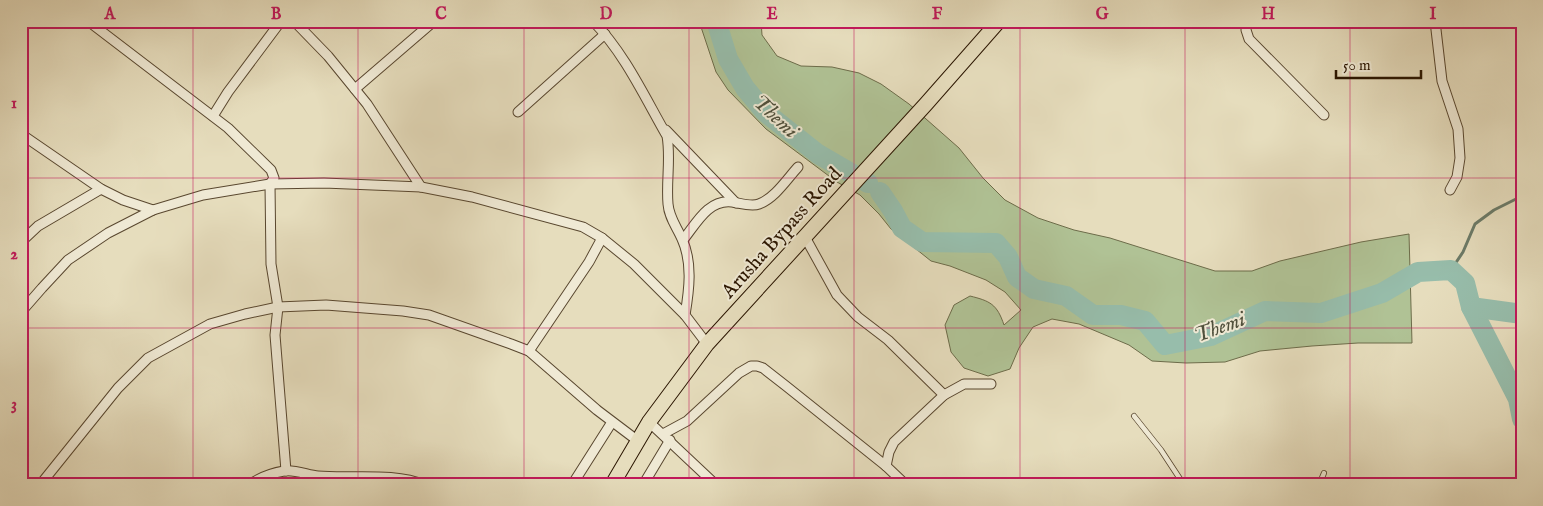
<svg xmlns="http://www.w3.org/2000/svg" width="1543" height="506" viewBox="0 0 1543 506" font-family="'IM FELL English',serif">
	<style>
		.green { fill: #b0c295; stroke: #6d6c4a }
		.lines { fill: none; stroke-linecap: round; stroke-linejoin: round }
		.stream { stroke: #6b7a67; stroke-width: 3 }
		.river { stroke: #97bdab; stroke-width: 20 }
		.service-casing { stroke: #59472f; stroke-width: 6 }
		.minor-casing { stroke: #59472f; stroke-width: 11 }
		.primary-casing { stroke: #2a1500; stroke-width: 16 }
		.service { stroke: #efe9d4; stroke-width: 4.5 }
		.minor { stroke: #efe9d4; stroke-width: 9 }
		.primary { stroke: #e6ddbd; stroke-width: 14 }
		.grid { fill: none; stroke: #c2185b; stroke-width: 1; stroke-opacity: 0.55 }
		.labels { text-anchor: middle; dominant-baseline: central; stroke-width: 4; stroke-linejoin: round; paint-order: stroke }
		.street-label { font-size: 20px; fill: #2a1500; stroke: #efe9d4 }
		.water-label { font-size: 21px; font-style: italic; fill: #50503c; stroke: #efe9d4 }
		.neatline { fill: none; stroke: #c2185b; stroke-width: 2 }
		.grid-label { font-size: 16px; text-anchor: middle; font-weight: bold; fill: #c2185b }
	</style>
	<rect width="100%" height="100%" fill="#e6ddbd"/>
	<filter id="stains"><feTurbulence type="fractalNoise" baseFrequency=".004" numOctaves="4"/><feColorMatrix values="0 0 0 0 .2 0 0 0 0 .09 0 0 0 0 .02 0 0 0 .5 -.17"/></filter>
	<radialGradient id="worn" r=".72"><stop offset=".6" stop-color="#630" stop-opacity="0"/><stop offset="1" stop-color="#630" stop-opacity=".3"/></radialGradient>
	<path class="green" d="M699,21H761L762,35L777,56L801,66L832,67L859,73L881,84L909,104L959,148L983,178L1005,200L1038,218L1074,230L1110,238L1215,271H1252L1280,261L1361,242L1409,234L1412,343H1358L1312,346L1260,351L1225,362L1186,363L1152,361L1129,345L1079,324L1052,319L1033,327L1019,348L1010,369L988,376L964,368L951,352L945,325L954,305L970,296C990,301 997,304 1004,325L1021,310L1005,292L986,280L950,266L931,261L891,229L879,214L860,195L837,182L766,129L728,90L716,72Z"/>
	<g class="lines">
		<path class="stream" d="M1451,270L1463,252L1475,224L1494,210L1522,196"/>
		<g class="river">
			<path d="M718,21V27L728,59L745,88L765,112L818,154L868,183"/>
			<path d="M880,192L893,211L902,228L922,242L996,243L1008,257L1017,277L1034,289L1066,296L1093,315H1121L1145,321L1165,345L1211,336L1265,311L1321,313L1382,293L1418,272L1451,270L1465,283L1471,307L1518,399L1522,419"/>
			<path d="M1471,307L1522,314"/>
		</g>
		<g class="service-casing">
			<g id="service">
				<path d="M1134,416L1161,450L1184,485"/>
				<path d="M1319,485L1324,473"/>
			</g>
		</g>
		<g class="minor-casing">
			<g id="minor">
				<path d="M88,21L228,128L271,170L274,178L270,184L271,264L278,307L275,335L286,471"/>
				<path d="M294,21L328,56L367,104L421,187"/>
				<path d="M593,21C625,54 644,96 667,136C671,158 666,181 668,204C669,218 677,227 682,239C693,263 689,291 685,315"/>
				<path d="M1247,21L1246,30L1249,39L1324,115"/>
				<path d="M1435,21L1442,81L1458,129L1460,158L1457,177L1450,190"/>
				<path d="M355,89L434,21"/>
				<path d="M518,112L605,34"/>
				<path d="M213,116L228,92L281,21"/>
				<path d="M666,130L736,203"/>
				<path d="M21,134L101,189L123,200L153,210"/>
				<path d="M805,237L837,295L858,317L888,340L944,395"/>
				<path d="M683,240C696,224 708,199 732,202C740,203 751,207 759,204C775,198 787,179 798,167"/>
				<path d="M21,242L38,226L101,189"/>
				<path d="M21,312L42,288L68,260L108,233L153,210L203,195L270,184L324,183L421,187L472,197L583,227L602,238L634,264L685,315L707,344"/>
				<path d="M529,351L589,262L602,238"/>
				<path d="M649,422L716,485"/>
				<path d="M663,434L687,421L739,373L751,366H757L763,368L786,386L886,466L906,485"/>
				<path d="M886,466L889,452L894,442L944,395L964,384H991"/>
				<path d="M40,485L118,388L148,358L210,324L245,314L278,307L326,305L403,311L429,315L511,344L529,351L597,410L638,441"/>
				<path d="M249,485C259,478 272,473 284,471C294,469 308,475 318,476C350,479 395,472 424,485"/>
				<path d="M572,485L612,422"/>
				<path d="M643,485L670,440"/>
			</g>
		</g>
		<g class="primary-casing">
			<path id="primary" d="M612,485L649,422L707,344L926,104L999,21"/>
		</g>
		<use href="#service" class="service"/>
		<use href="#minor" class="minor"/>
		<use href="#primary" class="primary"/>
	</g>
	<path class="grid" d="M193,21V485M358,21V485M524,21V485M689,21V485M854,21V485M1020,21V485M1185,21V485M1350,21V485M21,178H1522M21,328H1522"/>
	<g class="labels">
		<g class="street-label">
			<text transform="translate(782 233) rotate(-48)">Arusha Bypass Road</text>
		</g>
		<g class="water-label">
			<text transform="translate(775 117) rotate(43)">Themi</text>
			<text transform="translate(1220 328) rotate(-20)">Themi</text>
		</g>
	</g>
	<rect width="1543" height="506" fill="none" stroke="#e6ddbd" stroke-width="55"/>
	<path d="M1336 70v8h85v-8" fill="none" stroke="#2a1500" stroke-width="2.5"/>
	<text x="1343" y="70" font-size="15" fill="#2a1500" stroke="#efe9d4" stroke-width="4" paint-order="stroke">50 m</text>
	<rect x="28" y="28" width="1488" height="450" class="neatline"/>
	<g class="grid-label">
		<text x="110" y="19">A</text>
		<text x="276" y="19">B</text>
		<text x="441" y="19">C</text>
		<text x="606" y="19">D</text>
		<text x="772" y="19">E</text>
		<text x="937" y="19">F</text>
		<text x="1102" y="19">G</text>
		<text x="1268" y="19">H</text>
		<text x="1433" y="19">I</text>
		<text x="14" y="108">1</text>
		<text x="14" y="259">2</text>
		<text x="14" y="409">3</text>
	</g>
	<rect width="100%" height="100%" filter="url(#stains)"/>
	<rect width="100%" height="100%" fill="url(#worn)"/>
</svg>
